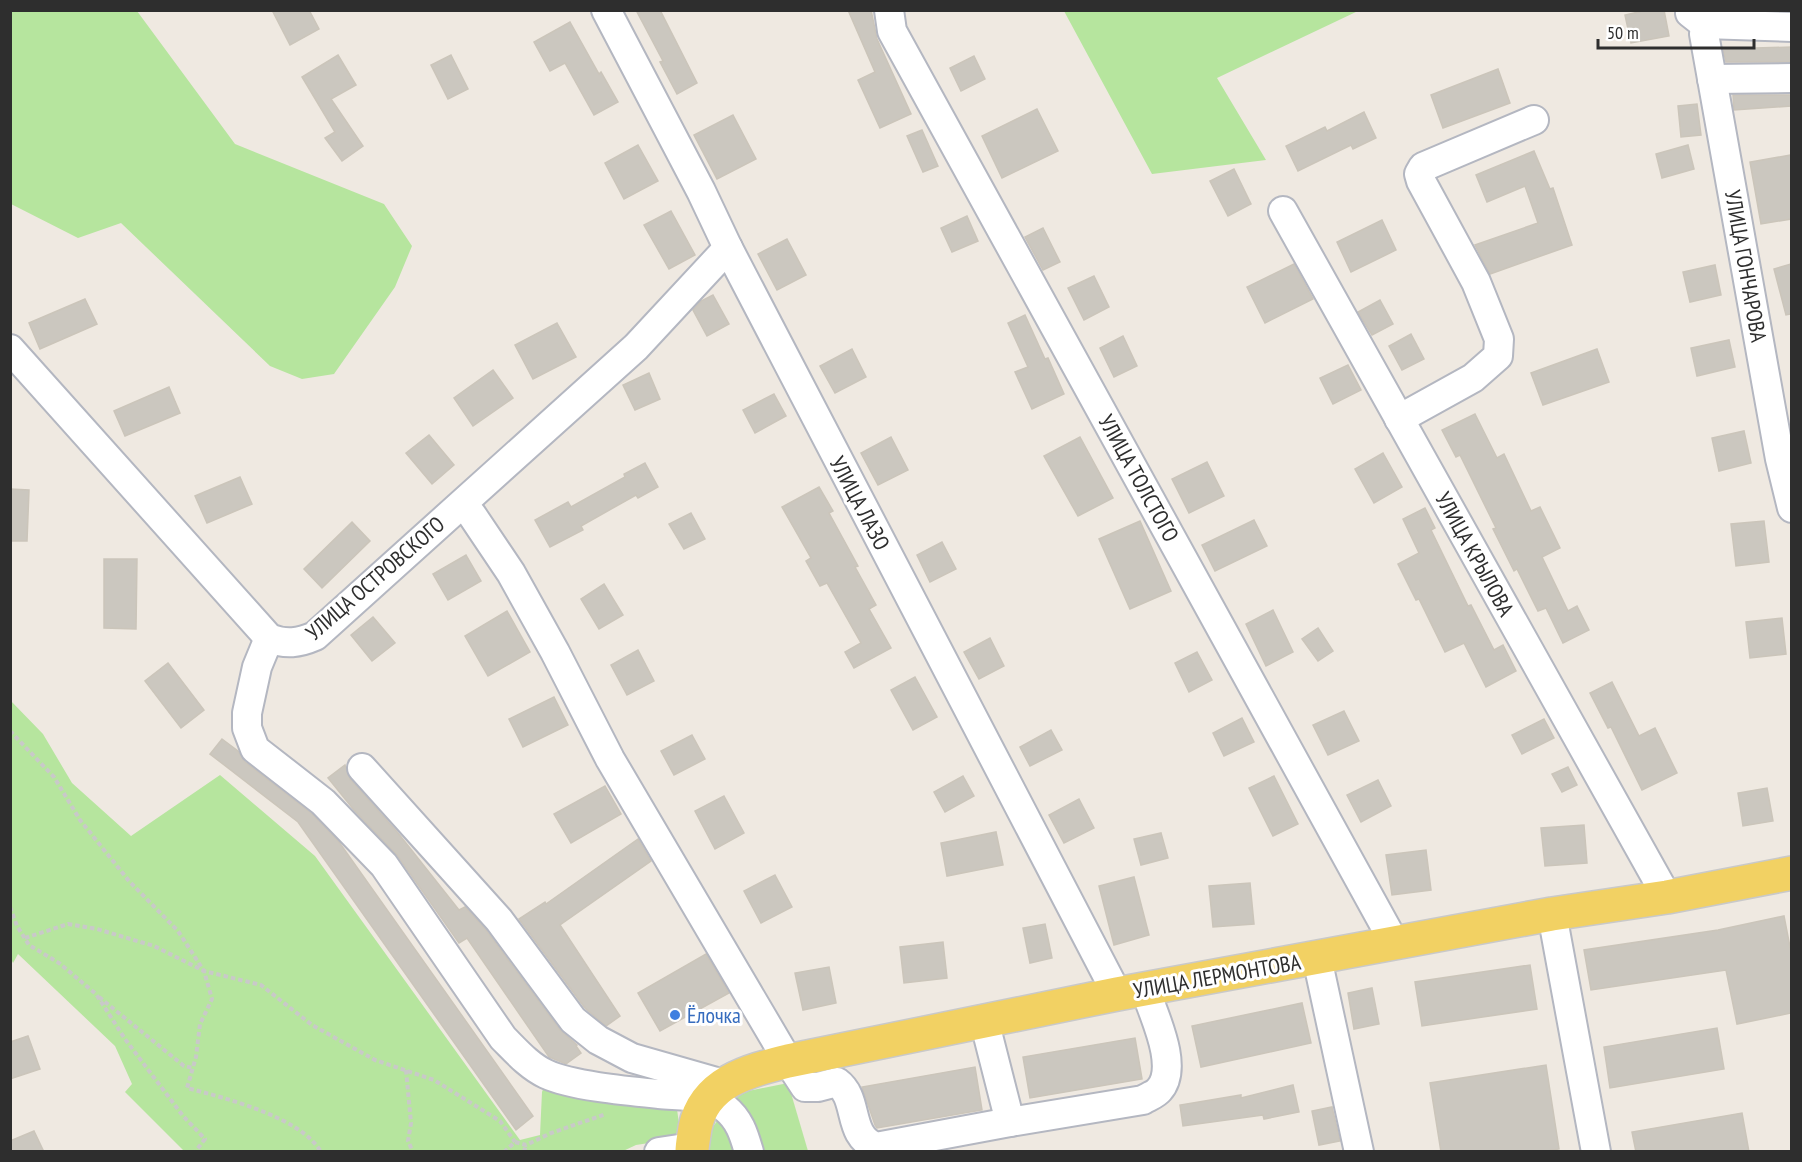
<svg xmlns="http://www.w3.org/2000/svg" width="1802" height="1162" viewBox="0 0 1802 1162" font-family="'PT Sans Narrow',sans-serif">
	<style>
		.green { fill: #b6e59e }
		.building { fill: #cbc7bf; stroke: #cbc5ba; stroke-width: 1.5 }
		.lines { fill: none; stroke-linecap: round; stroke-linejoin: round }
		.minor-casing { stroke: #b4b7c1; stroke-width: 32 }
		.major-casing { stroke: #c9c9c9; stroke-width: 36 }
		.path { stroke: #c9c9c9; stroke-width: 4; stroke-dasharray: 4.5 3; stroke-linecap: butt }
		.minor { stroke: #fff; stroke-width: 28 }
		.major { stroke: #f2d163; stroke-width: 33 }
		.shop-dot { fill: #3f7fe0; stroke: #fff; stroke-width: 2 }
		.labels { text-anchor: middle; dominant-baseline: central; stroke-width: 6; stroke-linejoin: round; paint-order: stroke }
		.street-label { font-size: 22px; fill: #2e2e2e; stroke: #fff }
		.shop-label { font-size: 22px; fill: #366cbe; stroke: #fff; text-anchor: start }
	</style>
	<rect width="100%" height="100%" fill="#efe9e1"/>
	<g class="green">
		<path d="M10,11H137L235,144L384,204L412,246L395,287L334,374L302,379L270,366L121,223L78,238L11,204Z"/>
		<path d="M1064,11H1358L1217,78L1266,160L1152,174Z"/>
		<path d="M10,700L43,734L72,783L131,836L220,775L315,856L520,1140L540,1135L542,1092L545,1084L676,1102L681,1138L636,1145L621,1152L184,1151L125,1092L132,1084L115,1046L18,954L13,963L11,959Z"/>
		<path d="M788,1083L808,1151H709V1132L738,1093Z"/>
	</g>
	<g class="building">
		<path d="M272,10H309L319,29L290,45Z"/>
		<path d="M636,10H660L697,83L677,94L660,62L663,61Z"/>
		<path d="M848,10H871L877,39L911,114L880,128L858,80L875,72Z"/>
		<path d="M1647,10H1664L1669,36L1631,43L1625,15Z"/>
		<path d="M570,22L599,74L601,72L618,102L594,115L565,63L550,71L534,42Z"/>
		<path d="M1791,47V62H1726L1723,49Z"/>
		<path d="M338,55L356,85L331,99L363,146L342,161L325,138L335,132L302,77Z"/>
		<path d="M451,55L468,89L448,99L431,65Z"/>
		<path d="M974,56L985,79L961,91L950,68Z"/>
		<path d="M1498,69L1510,103L1443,128L1431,95Z"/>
		<path d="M1733,95H1791V106L1734,110Z"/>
		<path d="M1697,104L1701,135L1681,137L1678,106Z"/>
		<path d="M1037,109L1058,151L1002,178L982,136Z"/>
		<path d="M1364,112L1376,138L1353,149L1351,145L1298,171L1286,146L1325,127L1327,131Z"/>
		<path d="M733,115L756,159L717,179L694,135Z"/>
		<path d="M922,130L938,166L923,172L907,136Z"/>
		<path d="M638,145L658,181L624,199L605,163Z"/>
		<path d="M1688,145L1694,169L1662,178L1656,154Z"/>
		<path d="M1534,151L1550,189L1553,188L1572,245L1490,274L1475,245L1538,223L1525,186L1487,202L1476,175Z"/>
		<path d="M1791,155V219L1761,224L1750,162Z"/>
		<path d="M1234,169L1251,204L1228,216L1210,181Z"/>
		<path d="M671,211L695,255L669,269L644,225Z"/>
		<path d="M967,216L978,241L952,252L941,228Z"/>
		<path d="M1382,220L1396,250L1351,272L1337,242Z"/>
		<path d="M1043,228L1060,262L1043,270L1025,237Z"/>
		<path d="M787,239L806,275L777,290L758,254Z"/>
		<path d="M1294,264L1313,299L1265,323L1247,287Z"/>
		<path d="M1791,264V314L1786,315L1774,269Z"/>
		<path d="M1715,265L1721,295L1690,302L1683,272Z"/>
		<path d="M1094,276L1109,307L1084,320L1068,288Z"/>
		<path d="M713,295L729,324L707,336L693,310L701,301Z"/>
		<path d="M85,299L97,324L40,349L29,323Z"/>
		<path d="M1380,300L1393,324L1372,335L1358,312Z"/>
		<path d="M1025,315L1045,359L1048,358L1064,394L1032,409L1015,372L1028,367L1008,323Z"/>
		<path d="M557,323L576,357L533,379L515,345Z"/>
		<path d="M1411,334L1424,359L1402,370L1389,346Z"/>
		<path d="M1123,336L1137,366L1114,377L1100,348Z"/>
		<path d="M1729,340L1735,367L1697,376L1691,348Z"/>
		<path d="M852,349L866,377L835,393L820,366Z"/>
		<path d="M1597,349L1609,382L1543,405L1531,373Z"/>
		<path d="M1348,365L1361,390L1333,404L1320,378Z"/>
		<path d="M493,370L513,398L473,426L454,398Z"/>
		<path d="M649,373L660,399L635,410L623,385Z"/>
		<path d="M169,387L180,413L125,436L114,411Z"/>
		<path d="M774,394L786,416L755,433L743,410Z"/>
		<path d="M1475,414L1497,458L1504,454L1531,511L1540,507L1560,548L1542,557L1568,611L1577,606L1589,630L1563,643L1546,608L1538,611L1517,569L1514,571L1493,529L1496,528L1460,455L1456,457L1442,430Z"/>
		<path d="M1744,431L1751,463L1719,471L1712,438Z"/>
		<path d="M429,435L454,465L432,484L406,453Z"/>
		<path d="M891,437L908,470L878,485L861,453Z"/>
		<path d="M1080,437L1113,498L1078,516L1044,456Z"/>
		<path d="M1383,453L1402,487L1374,503L1355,469Z"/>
		<path d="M1207,462L1224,496L1189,513L1172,479Z"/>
		<path d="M645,463L658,487L638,498L636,495L581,526L583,530L550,547L535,520L568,502L571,507L625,477L624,474Z"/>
		<path d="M240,477L252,504L207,523L195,496Z"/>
		<path d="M819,487L833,511L829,513L858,566L855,567L876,605L869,609L891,648L854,668L845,652L861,643L827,583L820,586L806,561L811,558L782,507Z"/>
		<path d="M10,489L29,490L27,541H10Z"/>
		<path d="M1425,508L1435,528L1431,530L1468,606L1471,605L1494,650L1503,645L1516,671L1486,687L1464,643L1445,652L1419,599L1416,600L1398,564L1419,553L1403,519Z"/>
		<path d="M691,513L705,539L684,549L669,524Z"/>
		<path d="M1254,520L1267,546L1215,571L1202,545Z"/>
		<path d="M1140,521L1171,591L1130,609L1099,539Z"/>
		<path d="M1764,521L1769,562L1736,566L1731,524Z"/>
		<path d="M352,522L370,541L322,588L304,569Z"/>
		<path d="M942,542L956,569L930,582L917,555Z"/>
		<path d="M466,555L481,581L448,600L433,574Z"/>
		<path d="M104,559H137L136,629L104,628Z"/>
		<path d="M604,584L623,615L599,629L581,599Z"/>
		<path d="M1273,610L1293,652L1266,666L1246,624Z"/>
		<path d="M507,611L530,652L488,676L465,636Z"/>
		<path d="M373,617L395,643L372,661L351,635Z"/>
		<path d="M1782,618L1786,654L1750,658L1746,622Z"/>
		<path d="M1318,628L1333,651L1318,661L1302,639Z"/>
		<path d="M990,638L1004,666L979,679L964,652Z"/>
		<path d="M638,650L654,681L627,695L611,665Z"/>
		<path d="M1197,652L1212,680L1189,692L1175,663Z"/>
		<path d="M168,663L204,710L181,728L145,681Z"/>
		<path d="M915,677L937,717L913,730L891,690Z"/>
		<path d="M1612,682L1639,736L1655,728L1677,773L1642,790L1611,727L1608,728L1590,693Z"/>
		<path d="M554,697L568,725L523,747L509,719Z"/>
		<path d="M1344,711L1359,741L1328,755L1313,725Z"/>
		<path d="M1242,718L1254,742L1224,756L1213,733Z"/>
		<path d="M1544,719L1554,738L1522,754L1512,735Z"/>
		<path d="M1051,730L1062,750L1030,766L1020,747Z"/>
		<path d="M692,735L705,759L674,775L661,751Z"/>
		<path d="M222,739L238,751L245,762L312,814L339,842L533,1116L516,1130L298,822L210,754Z"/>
		<path d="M345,765L350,779L398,833L459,910L465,907L486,930L560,1030L577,1045L576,1046L581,1053L566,1064L549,1057L467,938L459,943L397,855L354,810L328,778Z"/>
		<path d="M1568,767L1577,785L1562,792L1552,774Z"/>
		<path d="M963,776L974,796L945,812L934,792Z"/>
		<path d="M1274,776L1298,824L1273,836L1249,788Z"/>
		<path d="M1378,780L1391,806L1361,822L1347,795Z"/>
		<path d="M605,786L621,814L571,843L554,814Z"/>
		<path d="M1767,788L1773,821L1743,826L1738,793Z"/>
		<path d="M724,796L744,833L715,849L695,811Z"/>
		<path d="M1079,799L1094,828L1064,843L1049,815Z"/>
		<path d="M1584,825L1587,863L1545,866L1541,828Z"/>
		<path d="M996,832L1003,865L947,876L941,843Z"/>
		<path d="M1161,833L1168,858L1141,865L1134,839Z"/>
		<path d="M638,839L651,861L560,925L620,1016L606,1026L585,1008L519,919L545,902L546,904Z"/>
		<path d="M1426,850L1431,890L1392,895L1386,855Z"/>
		<path d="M775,875L792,907L761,923L744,891Z"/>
		<path d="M1134,877L1149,935L1114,945L1099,886Z"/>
		<path d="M1250,883L1254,924L1213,927L1209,886Z"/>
		<path d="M1784,916L1791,952V1013L1737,1024L1726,970L1591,990L1584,950L1718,930Z"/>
		<path d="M1045,924L1052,958L1030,963L1023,928Z"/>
		<path d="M943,942L947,978L904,983L900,947Z"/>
		<path d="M706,954L729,993L660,1031L638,993Z"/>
		<path d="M1530,965L1537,1009L1422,1026L1415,982Z"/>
		<path d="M829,967L836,1003L803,1010L795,973Z"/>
		<path d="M1372,988L1379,1024L1354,1029L1348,993Z"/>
		<path d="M1302,1003L1311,1043L1201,1067L1192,1026Z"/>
		<path d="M1717,1028L1724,1069L1610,1088L1604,1047Z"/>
		<path d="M28,1036L40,1069L10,1079V1042Z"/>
		<path d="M1135,1038L1142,1079L1030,1098L1023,1057Z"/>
		<path d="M1546,1065L1559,1149L1543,1152H1441L1430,1083Z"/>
		<path d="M975,1067L982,1110L877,1128L875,1125L862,1087Z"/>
		<path d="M1293,1085L1299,1112L1264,1119L1263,1115L1183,1126L1180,1105L1241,1095V1098Z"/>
		<path d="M1332,1107L1340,1141L1319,1145L1312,1111Z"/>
		<path d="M1742,1113L1749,1152H1636L1632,1132Z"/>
		<path d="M34,1131L44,1152H10V1141Z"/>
	</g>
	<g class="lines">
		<g class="minor-casing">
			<g id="minor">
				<path d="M606,10L701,191L728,248L1117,994"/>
				<path d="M889,10L892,31L1395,944"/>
				<path d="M1707,10L1704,34L1780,459L1792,508"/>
				<path d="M1690,13L1704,24L1792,27"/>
				<path d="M1712,79L1792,78"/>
				<path d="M1283,211L1667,897"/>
				<path d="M10,349L269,638C286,645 299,643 315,636L636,347L728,248"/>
				<path d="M1399,419L1473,378L1498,356L1499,339L1476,282L1421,181L1419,174L1423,167L1534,120"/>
				<path d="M472,515L511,573L555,652L610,759L788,1061L805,1087H818L837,1082C860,1099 846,1135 876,1147L1010,1122L1143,1100C1148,1097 1156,1094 1159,1090C1180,1067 1153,1014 1145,989"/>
				<path d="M269,638L257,667L247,713V728L255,749L323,802L384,865L503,1038C516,1051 529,1066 546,1074C572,1086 628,1091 659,1094C680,1096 708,1094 725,1108C740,1120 744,1135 749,1152"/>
				<path d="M362,768L499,920L573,1020L598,1040L632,1058L723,1084"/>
				<path d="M1552,914L1596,1152"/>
				<path d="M1317,958L1359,1152"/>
				<path d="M984,1020L1010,1122"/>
				<path d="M659,1152L692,1147"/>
			</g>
		</g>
		<g class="major-casing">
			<path id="major" d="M692,1152C692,1144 694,1136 695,1128C704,1082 748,1071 788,1061L1117,994L1552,914L1667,897L1792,873"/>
		</g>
		<g class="path">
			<path d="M10,731L54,777L80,820L129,881L178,931L204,971L261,985L312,1025L375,1060L434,1080L500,1121L515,1142"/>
			<path d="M10,907L17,926L29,945L59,963L96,994L125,1039L183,1116L205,1139L195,1152"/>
			<path d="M25,938L68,924L97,929L154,946L204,971L212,999L200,1024L196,1057L187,1088C225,1098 301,1117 321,1152"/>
			<path d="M99,997L184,1066L193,1068"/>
			<path d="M406,1070L411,1123L408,1141L413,1152"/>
			<path d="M504,1152L515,1142L526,1145L551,1133L606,1114"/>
			<path d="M524,1152L526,1145"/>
		</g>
		<use href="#minor" class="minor"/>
		<use href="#major" class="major"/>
	</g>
	<circle class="shop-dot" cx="675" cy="1015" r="6"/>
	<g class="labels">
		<g class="street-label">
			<text transform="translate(1746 266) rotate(80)">УЛИЦА ГОНЧАРОВА</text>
			<text transform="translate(1139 478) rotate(61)">УЛИЦА ТОЛСТОГО</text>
			<text transform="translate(860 503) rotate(62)">УЛИЦА ЛАЗО</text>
			<text transform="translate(1475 554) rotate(61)">УЛИЦА КРЫЛОВА</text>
			<text transform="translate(375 578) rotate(-41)">УЛИЦА ОСТРОВСКОГО</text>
			<text transform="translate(1217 976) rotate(-10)">УЛИЦА ЛЕРМОНТОВА</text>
		</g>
		<g class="shop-label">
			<text x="687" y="1015">Ёлочка</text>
		</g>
	</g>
	<rect width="1802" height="1162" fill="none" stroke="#2e2e2e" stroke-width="24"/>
	<path d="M1598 39v9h156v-9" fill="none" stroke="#2e2e2e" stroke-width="3"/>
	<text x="1607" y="39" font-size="18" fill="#2e2e2e" stroke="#ffffff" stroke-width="4.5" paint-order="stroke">50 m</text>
</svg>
